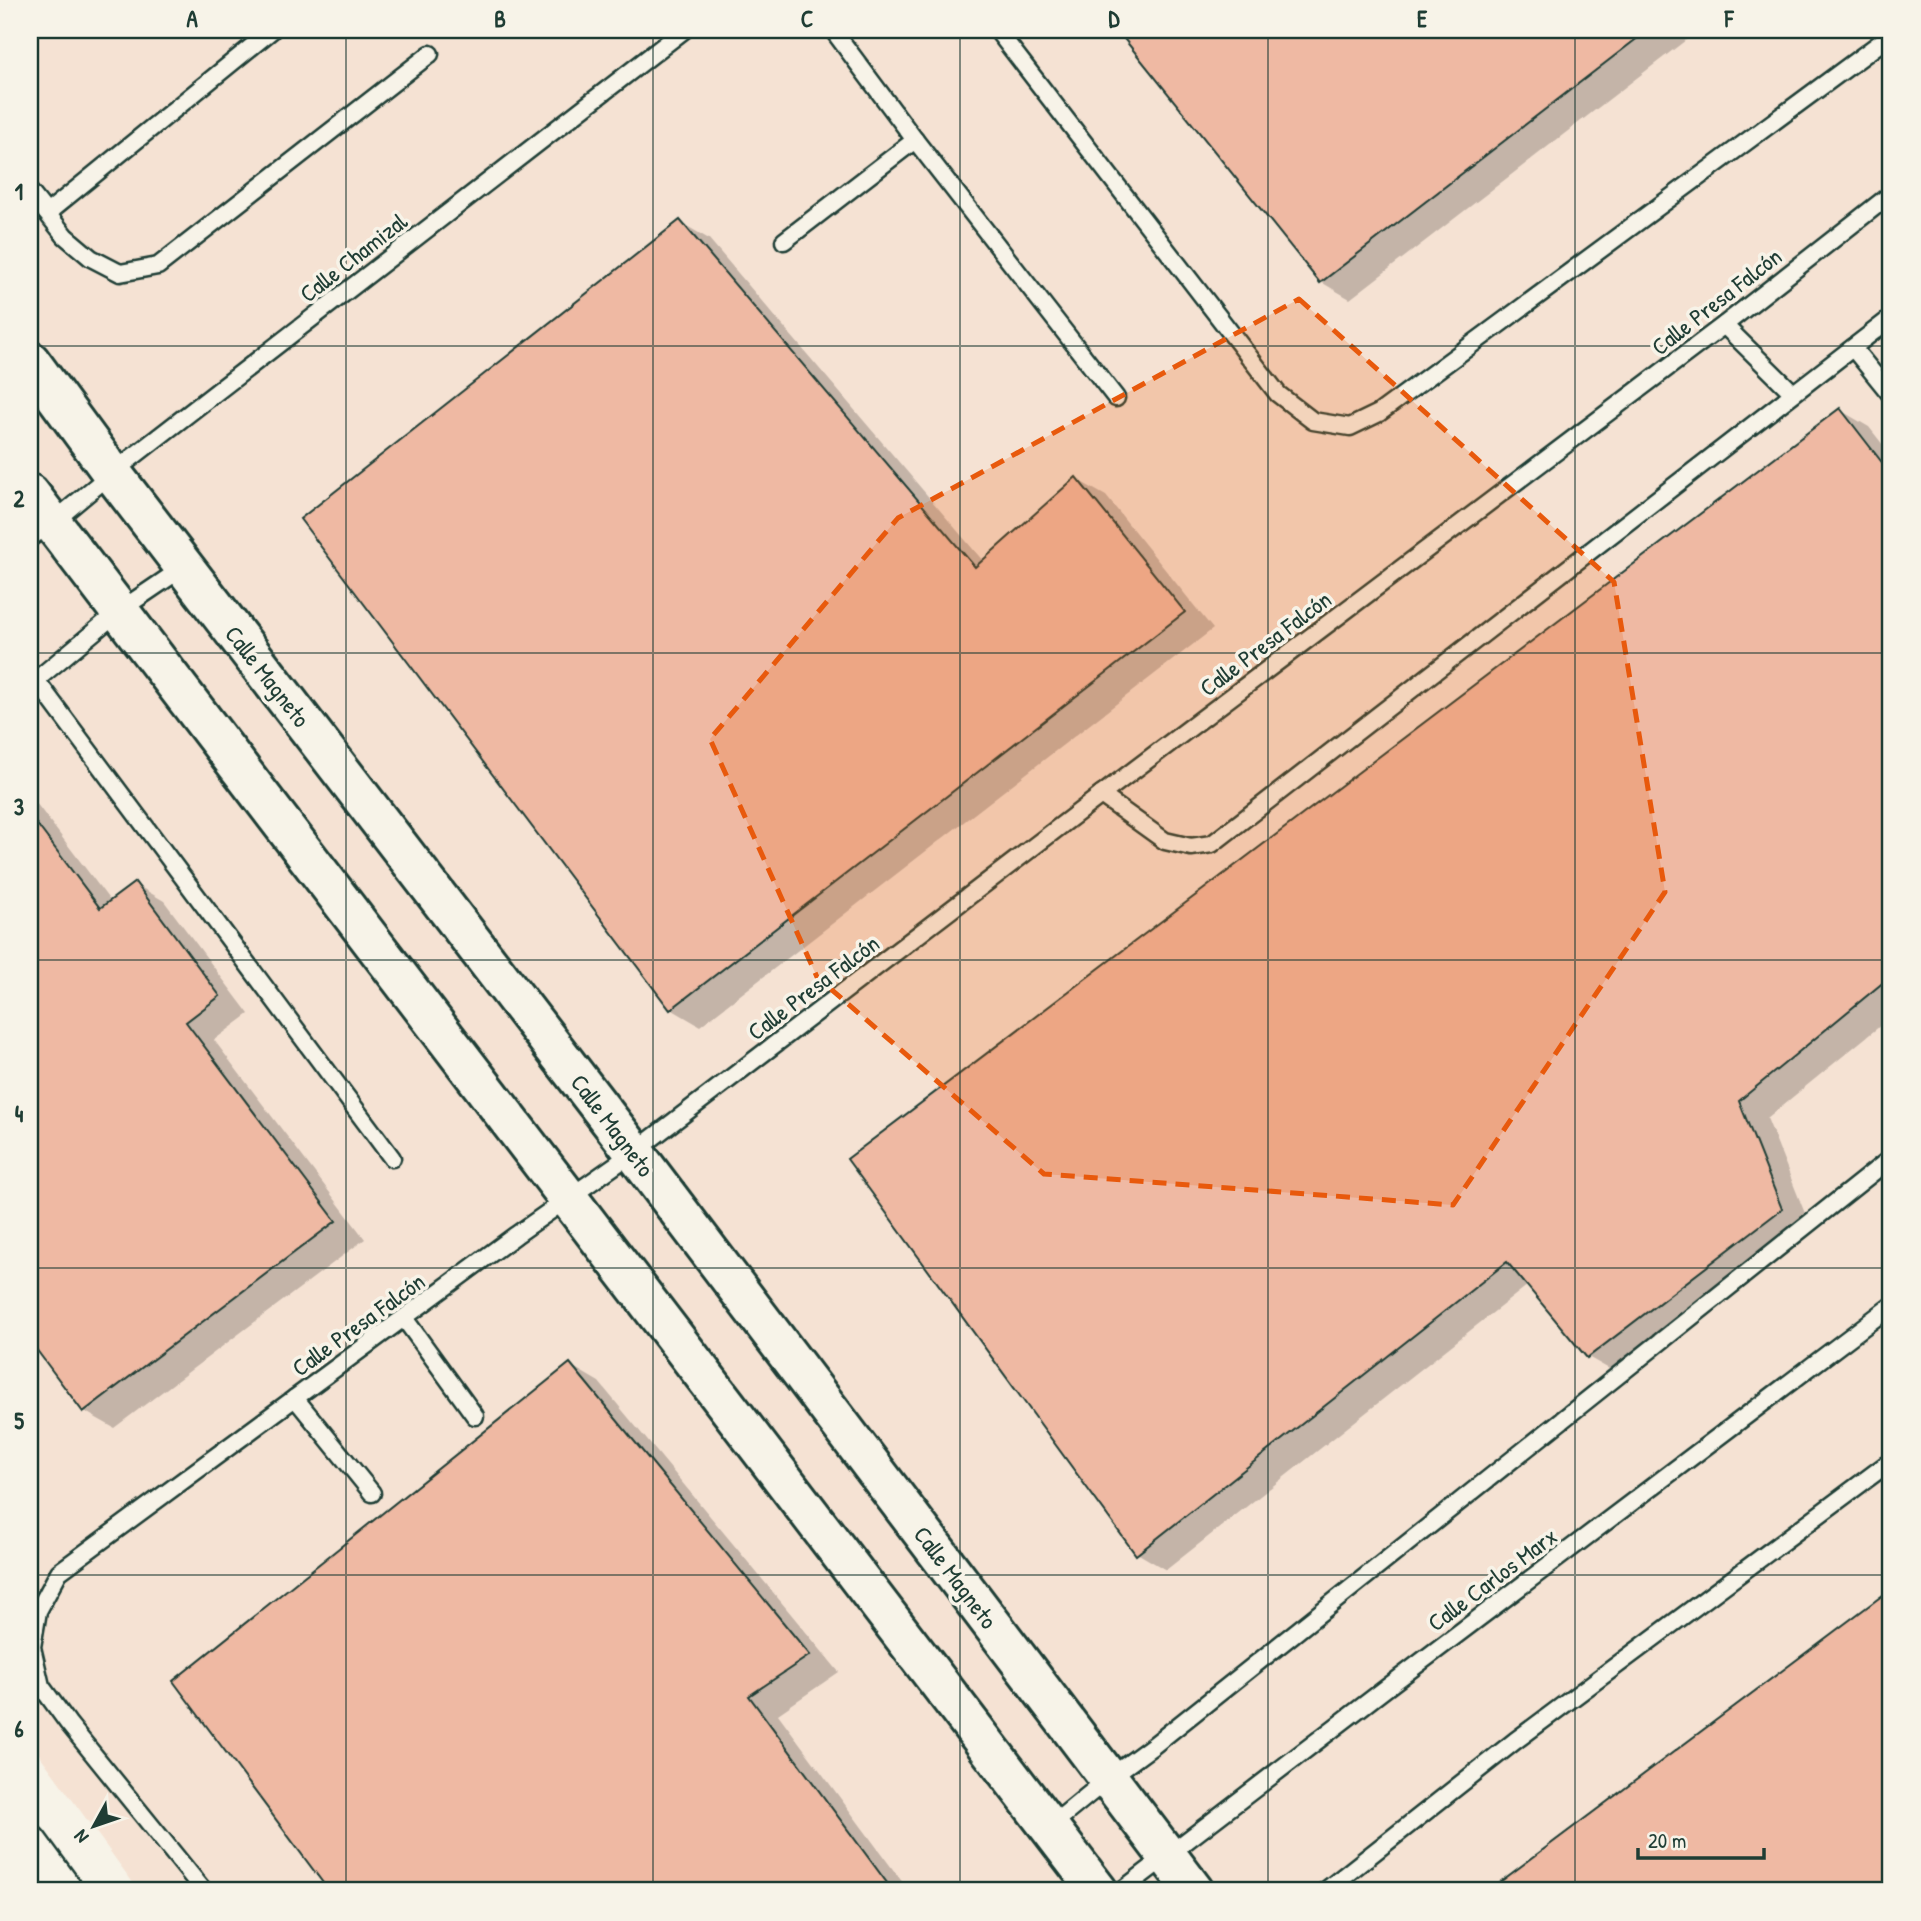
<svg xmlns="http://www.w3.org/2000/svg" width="1921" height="1921" viewBox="0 0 1921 1921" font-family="'Patrick Hand',sans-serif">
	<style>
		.built { fill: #f5e2d3 }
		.shadow { fill: #0003 }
		.building { fill: #efb9a3; stroke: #1f3d34; stroke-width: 2 }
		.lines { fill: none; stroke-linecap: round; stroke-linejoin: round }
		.lane-casing { stroke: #1f3d34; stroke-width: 21 }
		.street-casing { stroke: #1f3d34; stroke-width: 38 }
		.secondary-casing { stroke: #1f3d34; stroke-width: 44 }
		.lane { stroke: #f7f3e8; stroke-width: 16 }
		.street { stroke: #f7f3e8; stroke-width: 33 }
		.secondary { stroke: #f7f3e8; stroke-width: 38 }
		.marked { fill: #e8590c; fill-opacity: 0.2; stroke: #e8590c; stroke-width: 5; stroke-dasharray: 14 9; stroke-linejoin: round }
		.grid { fill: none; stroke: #1f3d34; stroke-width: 2; stroke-opacity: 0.55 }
		.labels { text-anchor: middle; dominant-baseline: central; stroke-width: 7; stroke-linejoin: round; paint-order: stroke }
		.street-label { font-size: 24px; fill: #1f3d34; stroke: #f7f3e8 }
		.neatline { fill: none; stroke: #1f3d34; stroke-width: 2.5 }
		.grid-label { font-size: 23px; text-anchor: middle; font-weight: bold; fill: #1f3d34 }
	</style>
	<rect width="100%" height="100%" fill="#f7f3e8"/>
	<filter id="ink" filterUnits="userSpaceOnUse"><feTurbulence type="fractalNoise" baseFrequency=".0143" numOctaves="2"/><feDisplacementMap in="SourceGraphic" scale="14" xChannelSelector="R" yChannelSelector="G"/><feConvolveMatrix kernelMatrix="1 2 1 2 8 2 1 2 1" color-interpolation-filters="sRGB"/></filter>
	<g filter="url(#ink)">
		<path class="built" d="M30,30H1891V1891H139L30,1742Z"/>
		<g class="shadow">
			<path d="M1120,30H1699L1350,299L1321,282Z"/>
			<path d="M680,222L709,239L984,562L1076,479L1106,496L1213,629L700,1026L671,1009Z"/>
			<path d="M1840,410L1869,427L1891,455V1017L1767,1118L1810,1226L1618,1374L1588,1357L1528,1285L1166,1570L1137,1553Z"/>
			<path d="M30,795L111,902L135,884L164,901L249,1014L214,1040L365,1239L114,1428L84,1411L30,1339Z"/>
			<path d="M570,1365L599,1382L839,1672L778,1714L909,1891H331L175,1681Z"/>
			<path d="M1891,1591V1891H1491Z"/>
		</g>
		<g class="building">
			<path d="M1117,30H1648L1320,283Z"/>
			<path d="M680,220L975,567L1076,477L1185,612L670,1010L300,519Z"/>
			<path d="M1840,408L1891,474V976L1739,1101L1782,1209L1587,1358L1507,1262L1136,1555L847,1159Z"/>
			<path d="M30,815L100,908L135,882L220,996L186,1022L336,1221L83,1412L30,1341Z"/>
			<path d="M570,1363L810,1655L749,1696L893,1891H329L173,1681Z"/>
			<path d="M1891,1589V1891H1488Z"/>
		</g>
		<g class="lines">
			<g class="lane-casing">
				<g id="lane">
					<path d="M833,30L915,140L1116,398"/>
					<path d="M997,30L1278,394L1313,421L1350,427L1379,413L1891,35"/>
					<path d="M30,192L65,236L91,258L120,273L158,266L430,54"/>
					<path d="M47,213L272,30"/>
					<path d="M784,241L915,140"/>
					<path d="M1724,325L1793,393"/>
					<path d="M1853,348L1891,395"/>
					<path d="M30,538L52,523L112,473L684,30"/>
					<path d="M36,680L392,1158"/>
					<path d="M30,685L119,611L184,567"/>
					<path d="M1101,795L1165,841L1191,847L1212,844L1891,318"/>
					<path d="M404,1318L475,1416"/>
					<path d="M295,1398L372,1493"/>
					<path d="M1048,1828L1109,1778L1154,1745L1891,1158"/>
					<path d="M204,1891L68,1723L41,1686L32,1647L38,1611L59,1572L516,1235L634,1152L1101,795L1724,325L1891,194"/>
					<path d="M1121,1891L1385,1689L1891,1306"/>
					<path d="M1325,1891L1515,1741L1891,1461"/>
				</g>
			</g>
			<g class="street-casing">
				<path id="street" d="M30,1842L66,1891"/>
			</g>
			<g class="secondary-casing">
				<g id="secondary">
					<path d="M30,361L112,473L634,1152L1194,1891"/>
					<path d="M30,494L1098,1891"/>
				</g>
			</g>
			<use href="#lane" class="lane"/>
			<use href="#street" class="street"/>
			<use href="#secondary" class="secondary"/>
		</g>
	</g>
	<path class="marked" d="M1299,299L1614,582L1665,892L1453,1205L1044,1174L817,977L710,739L898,518Z"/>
	<path class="grid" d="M346,30V1891M653,30V1891M960,30V1891M1268,30V1891M1575,30V1891M30,346H1891M30,653H1891M30,960H1891M30,1268H1891M30,1575H1891"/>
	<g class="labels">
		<g class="street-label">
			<text transform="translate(353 257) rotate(-38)">Calle Chamizal</text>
			<text transform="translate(1716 301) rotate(-38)">Calle Presa Falcón</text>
			<text transform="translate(1265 643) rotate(-37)">Calle Presa Falcón</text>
			<text transform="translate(268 676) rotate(52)">Calle Magneto</text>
			<text transform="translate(813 987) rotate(-37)">Calle Presa Falcón</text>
			<text transform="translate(613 1125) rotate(53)">Calle Magneto</text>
			<text transform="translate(358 1324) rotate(-36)">Calle Presa Falcón</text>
			<text transform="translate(956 1577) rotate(53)">Calle Magneto</text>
			<text transform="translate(1492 1579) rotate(-37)">Calle Carlos Marx</text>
		</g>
	</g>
	<rect width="1921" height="1921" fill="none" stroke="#f7f3e8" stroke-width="77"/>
	<g transform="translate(94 1826) rotate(230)" stroke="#f7f3e8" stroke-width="5" paint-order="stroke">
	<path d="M0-5L12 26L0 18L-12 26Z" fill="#1f3d34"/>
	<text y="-10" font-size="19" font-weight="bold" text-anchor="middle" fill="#1f3d34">N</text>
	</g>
	<path d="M1638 1848v10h126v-10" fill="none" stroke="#1f3d34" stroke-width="3.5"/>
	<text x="1648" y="1848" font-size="21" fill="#1f3d34" stroke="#f7f3e8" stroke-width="5" paint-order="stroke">20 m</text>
	<rect x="38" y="38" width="1844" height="1844" class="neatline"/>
	<g class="grid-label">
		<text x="192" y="27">A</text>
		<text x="500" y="27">B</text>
		<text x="807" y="27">C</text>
		<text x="1114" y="27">D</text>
		<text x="1422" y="27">E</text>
		<text x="1729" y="27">F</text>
		<text x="19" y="200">1</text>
		<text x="19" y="507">2</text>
		<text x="19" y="815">3</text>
		<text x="19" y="1122">4</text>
		<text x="19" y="1429">5</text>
		<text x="19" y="1737">6</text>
	</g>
</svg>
